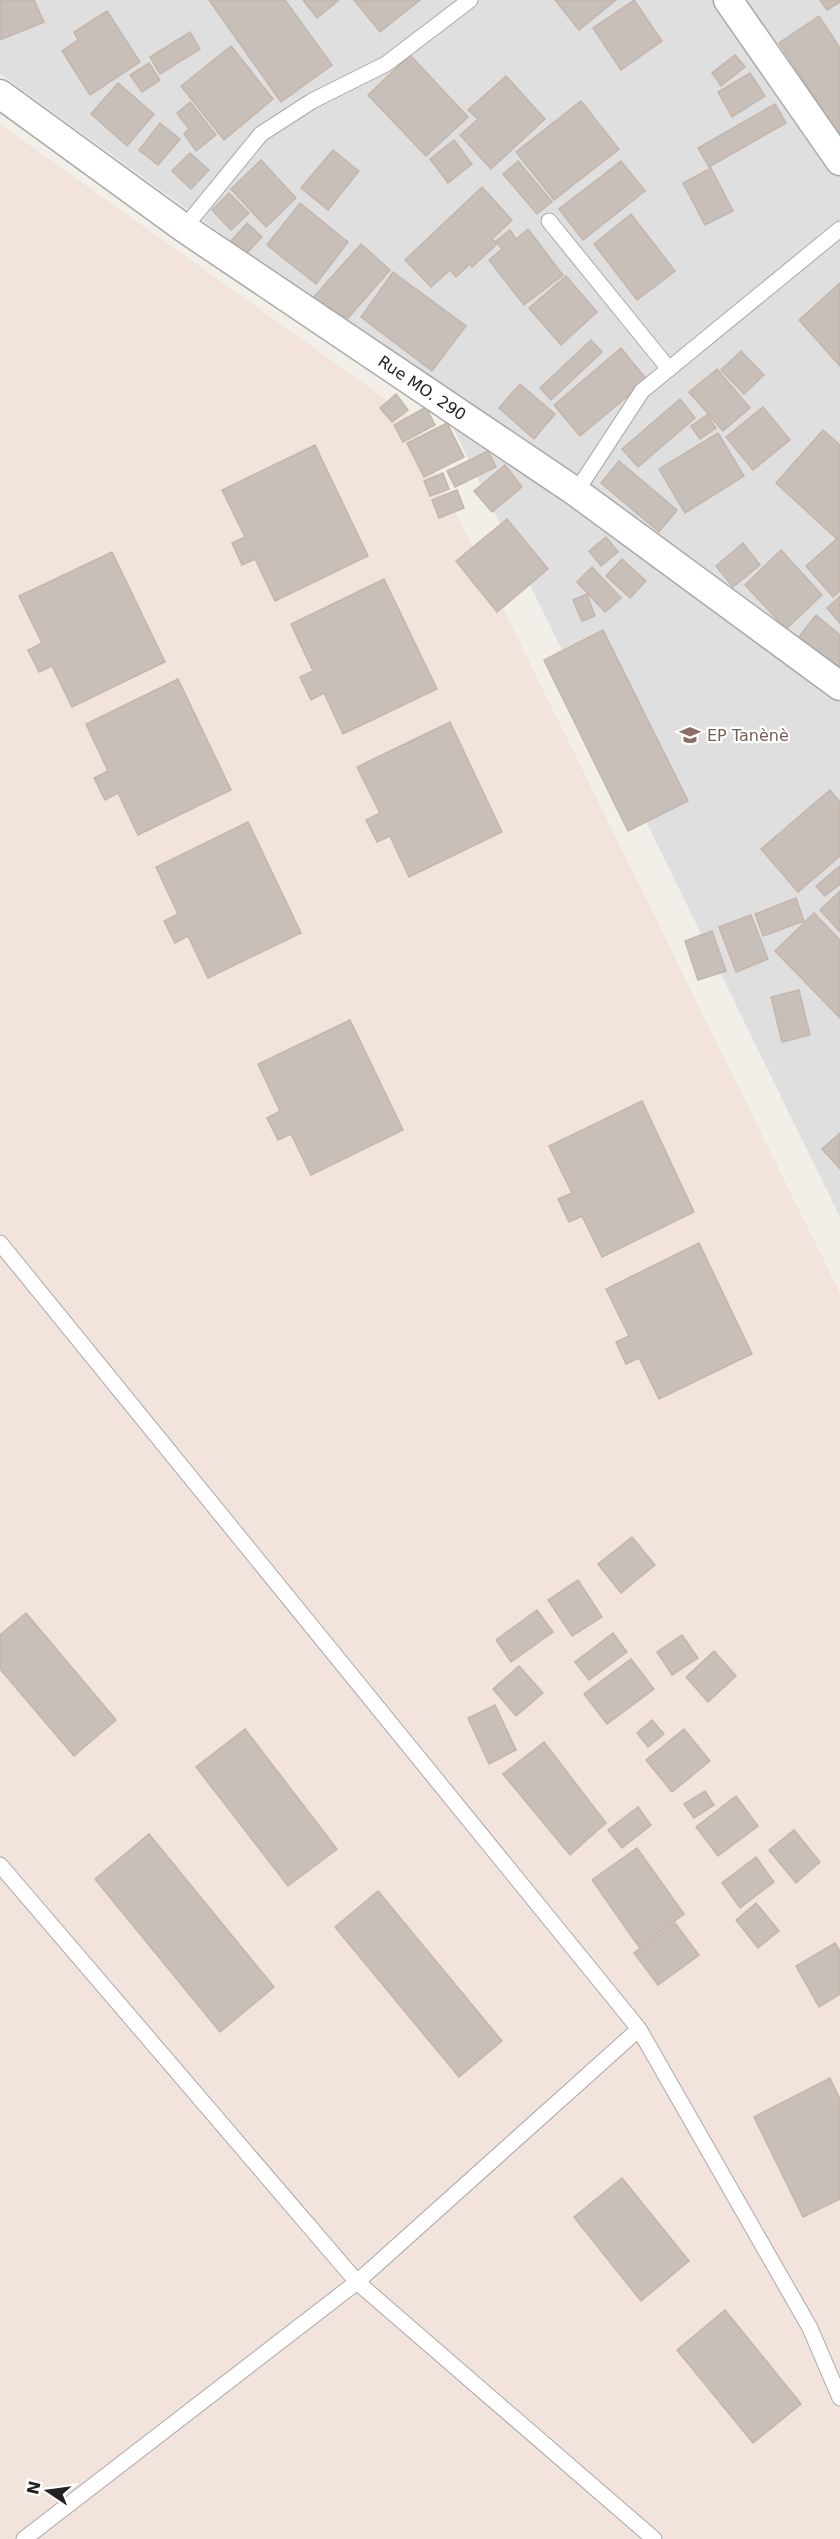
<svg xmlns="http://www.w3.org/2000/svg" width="840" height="2539" viewBox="0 0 840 2539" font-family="'DejaVu Sans',sans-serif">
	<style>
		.residential { fill: #e0dfdf }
		.military { fill: #f3e3dd }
		.building { fill: #c7bfb8; stroke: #c4b6ab; stroke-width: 1.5 }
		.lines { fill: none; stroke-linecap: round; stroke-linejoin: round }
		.lane-casing { stroke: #a9a9a9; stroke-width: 17 }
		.street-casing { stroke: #a9a9a9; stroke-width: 31 }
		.lane { stroke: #fff; stroke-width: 15 }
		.street { stroke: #fff; stroke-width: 28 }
		.labels { text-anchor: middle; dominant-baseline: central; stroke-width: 4.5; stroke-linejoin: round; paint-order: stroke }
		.street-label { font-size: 16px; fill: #222; stroke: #fff }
		.education-label { font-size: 16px; fill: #785e54; stroke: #fff; text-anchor: start }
	</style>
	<rect width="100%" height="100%" fill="#f2efe9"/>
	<path class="residential" d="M0,0H840V1217L433,387L0,74Z"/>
	<path class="military" d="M0,124L408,415L840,1293V2539H0Z"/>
	<g class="building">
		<path d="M0,0H34L44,22L0,40Z"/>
		<path d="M209,0H285L332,65L281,102Z"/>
		<path d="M303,0H339L317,18Z"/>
		<path d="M354,0H420L380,32Z"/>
		<path d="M555,0H616L579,30Z"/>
		<path d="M634,0L662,41L621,70L593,28Z"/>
		<path d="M820,0H840V2L827,10Z"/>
		<path d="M107,11L140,62L90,95L62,51L78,40L74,32Z"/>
		<path d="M819,16L840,48V137L779,43Z"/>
		<path d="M190,32L200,49L160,74L150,57Z"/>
		<path d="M231,46L273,99L224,140L181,86Z"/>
		<path d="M410,55L468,117L426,156L368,95Z"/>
		<path d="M735,55L745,67L721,86L712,73Z"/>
		<path d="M149,63L160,80L142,92L130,75Z"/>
		<path d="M750,73L765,96L732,117L718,92Z"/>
		<path d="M506,76L545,119L491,169L460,135L478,119L468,110Z"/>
		<path d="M118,83L154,114L127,146L91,114Z"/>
		<path d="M581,101L619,149L554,200L516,152Z"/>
		<path d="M190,102L216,135L196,151L184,134L189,129L177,113Z"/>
		<path d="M775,104L786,123L709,167L698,148Z"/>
		<path d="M160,123L180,139L158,165L139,150Z"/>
		<path d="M454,140L472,164L448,183L430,159Z"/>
		<path d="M333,150L359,171L328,210L301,188Z"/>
		<path d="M190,153L209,170L191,189L172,171Z"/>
		<path d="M261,160L296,198L266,227L231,189Z"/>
		<path d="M518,161L552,202L537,214L503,174Z"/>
		<path d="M621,161L645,191L583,240L559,209Z"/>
		<path d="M711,168L733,211L705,225L683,183Z"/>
		<path d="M482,187L512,220L492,239L497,244L472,267L470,264L456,277L450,270L431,287L405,260Z"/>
		<path d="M229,193L249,213L231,230L212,210Z"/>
		<path d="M300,203L348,242L316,284L267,245Z"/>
		<path d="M631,214L675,271L637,300L594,244Z"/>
		<path d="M247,223L262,237L246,254L231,241Z"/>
		<path d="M528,229L563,275L524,305L489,260L502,249L496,241L510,230L516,239Z"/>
		<path d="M361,244L390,270L341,326L312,299Z"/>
		<path d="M393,272L466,326L432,371L361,317Z"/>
		<path d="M566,276L597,312L561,345L529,308Z"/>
		<path d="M840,283V366L799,320Z"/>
		<path d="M591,340L602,352L551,400L540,388Z"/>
		<path d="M621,348L647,380L580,436L554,405Z"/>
		<path d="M741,351L764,375L744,394L721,370Z"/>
		<path d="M717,369L750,408L723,431L689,392Z"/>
		<path d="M520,384L555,414L534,439L499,408Z"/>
		<path d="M396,394L408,410L392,422L380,408Z"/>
		<path d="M680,399L695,418L638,467L622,449Z"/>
		<path d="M426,407L435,425L403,442L394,425Z"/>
		<path d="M763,407L790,440L753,470L726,437Z"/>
		<path d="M707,415L716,428L700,439L691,426Z"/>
		<path d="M447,423L464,457L424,477L407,443Z"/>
		<path d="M823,430L840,445V542L776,483Z"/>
		<path d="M718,433L744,476L685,513L659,469Z"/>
		<path d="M315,445L368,556L275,601L255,559L242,565L232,543L245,537L222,490Z"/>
		<path d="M488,451L496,467L455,487L447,471Z"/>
		<path d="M619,461L677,510L659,532L601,483Z"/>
		<path d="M505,465L522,487L492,512L474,491Z"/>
		<path d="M443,473L449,489L430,496L424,481Z"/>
		<path d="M457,490L464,508L439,518L432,500Z"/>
		<path d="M507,519L548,569L497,612L456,561Z"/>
		<path d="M840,536V591L833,597L806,566Z"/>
		<path d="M606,537L618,552L601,566L589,551Z"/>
		<path d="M743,543L760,565L733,587L716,566Z"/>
		<path d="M781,550L822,595L786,629L745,585Z"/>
		<path d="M112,552L165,662L72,707L52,666L39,672L28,650L42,643L19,596Z"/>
		<path d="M622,559L646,581L630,598L606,576Z"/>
		<path d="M592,567L621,598L605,612L577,582Z"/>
		<path d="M384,579L437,689L343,734L324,693L311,700L300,677L313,671L291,624Z"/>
		<path d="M587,594L595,616L582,621L573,600Z"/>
		<path d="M840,596V623L827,608Z"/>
		<path d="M816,615L840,635V673L798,638Z"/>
		<path d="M603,630L688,801L628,831L544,660Z"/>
		<path d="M178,679L231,790L138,835L118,793L105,800L94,778L108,771L86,724Z"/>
		<path d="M450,722L502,832L409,877L390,836L377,842L366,820L380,813L357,767Z"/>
		<path d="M830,790L840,802V856L798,892L761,849Z"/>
		<path d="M248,822L301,933L208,978L188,936L175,943L164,921L178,914L156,867Z"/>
		<path d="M840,866V884L825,896L816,886Z"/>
		<path d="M840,891V932L820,910Z"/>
		<path d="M796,898L804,921L763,936L755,914Z"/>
		<path d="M814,913L840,940V1018L775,951Z"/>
		<path d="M751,915L768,959L736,972L719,927Z"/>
		<path d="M712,931L726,971L698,980L685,941Z"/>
		<path d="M799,990L810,1035L782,1042L771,997Z"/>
		<path d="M350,1020L403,1130L311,1175L291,1134L278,1140L267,1118L280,1111L258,1064Z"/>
		<path d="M642,1101L694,1212L602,1257L582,1216L569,1222L558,1199L572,1193L549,1146Z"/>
		<path d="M840,1133V1169L822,1149Z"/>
		<path d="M699,1243L752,1354L659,1399L639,1358L626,1364L616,1342L629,1336L606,1289Z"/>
		<path d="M632,1537L655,1565L621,1593L598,1564Z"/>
		<path d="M578,1580L602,1617L572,1636L548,1600Z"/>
		<path d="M537,1610L553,1632L511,1662L496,1640Z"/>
		<path d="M26,1613L116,1720L74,1756L0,1669V1635Z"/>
		<path d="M613,1633L627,1652L589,1680L575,1662Z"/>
		<path d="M682,1635L698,1658L672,1675L657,1652Z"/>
		<path d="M714,1651L736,1676L708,1702L686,1677Z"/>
		<path d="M631,1659L654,1689L607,1724L584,1694Z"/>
		<path d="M519,1666L543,1693L516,1716L493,1689Z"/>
		<path d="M495,1705L516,1750L489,1764L468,1718Z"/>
		<path d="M652,1720L664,1734L648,1747L637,1733Z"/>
		<path d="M245,1729L337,1849L288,1886L196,1767Z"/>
		<path d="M684,1729L710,1761L672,1792L646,1760Z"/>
		<path d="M544,1742L606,1823L570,1855L503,1774Z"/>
		<path d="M705,1791L714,1805L694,1818L684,1804Z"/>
		<path d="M736,1796L758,1826L718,1856L696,1827Z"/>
		<path d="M638,1807L651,1825L622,1848L608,1830Z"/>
		<path d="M794,1830L820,1862L796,1883L769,1850Z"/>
		<path d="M149,1834L274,1987L220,2032L95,1879Z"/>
		<path d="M637,1848L684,1914L639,1947L592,1880Z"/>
		<path d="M756,1857L774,1882L740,1908L722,1883Z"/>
		<path d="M378,1891L502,2041L459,2077L335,1927Z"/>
		<path d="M756,1903L779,1931L758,1948L736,1920Z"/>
		<path d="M675,1923L699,1955L658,1985L634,1953Z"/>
		<path d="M835,1943L840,1951V1994L819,2007L796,1966Z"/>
		<path d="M830,2078L840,2099V2199L803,2217L754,2117Z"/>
		<path d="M622,2178L689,2261L641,2301L574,2217Z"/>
		<path d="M725,2310L801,2404L753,2443L677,2350Z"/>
	</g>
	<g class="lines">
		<g class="lane-casing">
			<g id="lane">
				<path d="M549,221L669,369"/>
				<path d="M184,228L261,134L312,101L386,64L470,0"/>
				<path d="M576,492L642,391L840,229"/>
				<path d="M0,1243L639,2029L810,2328L840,2398"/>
				<path d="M0,1865L357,2282L654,2539"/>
				<path d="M24,2539L357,2282L639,2029"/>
			</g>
		</g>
		<g class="street-casing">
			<g id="street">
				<path d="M728,0L840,161"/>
				<path d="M0,94L184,228L576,492L840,686"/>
			</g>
		</g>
		<use href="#lane" class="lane"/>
		<use href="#street" class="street"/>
	</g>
	<defs>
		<g id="school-bare" transform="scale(1.62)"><path d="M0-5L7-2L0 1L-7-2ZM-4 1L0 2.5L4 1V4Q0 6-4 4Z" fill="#8d6e63" stroke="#fff" stroke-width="2.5" paint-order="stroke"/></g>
	</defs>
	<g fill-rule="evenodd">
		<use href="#school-bare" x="690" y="735"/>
	</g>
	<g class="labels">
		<g class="street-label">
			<text transform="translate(422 388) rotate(34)">Rue MO. 290</text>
		</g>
		<g class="education-label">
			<text x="707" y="735">EP Tanènè</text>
		</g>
	</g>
	<g transform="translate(48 2491) rotate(283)" stroke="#ffffff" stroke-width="4.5" paint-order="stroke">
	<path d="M0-4.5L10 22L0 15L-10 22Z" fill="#222222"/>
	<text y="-9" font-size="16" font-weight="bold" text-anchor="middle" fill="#222222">N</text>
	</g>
</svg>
